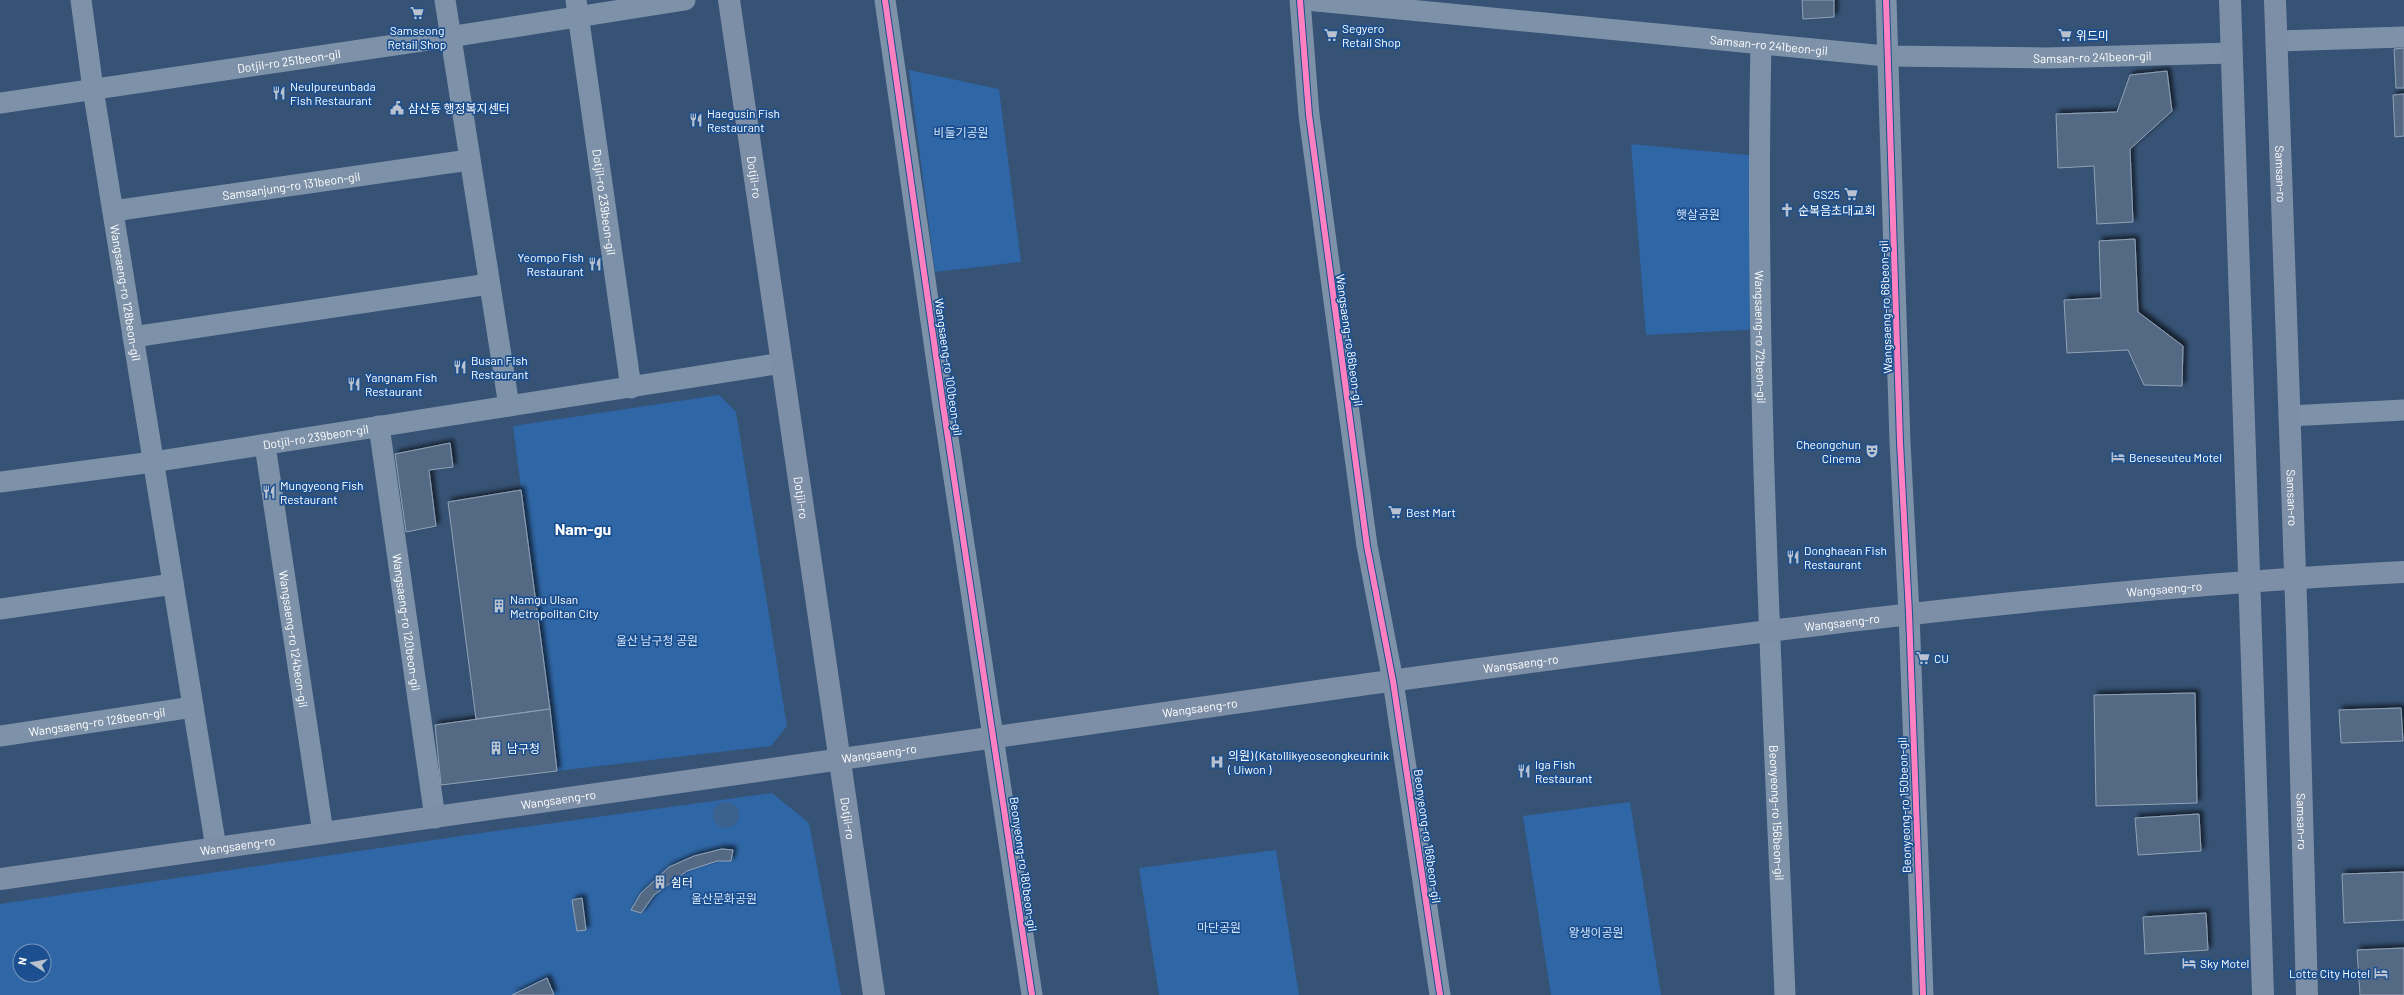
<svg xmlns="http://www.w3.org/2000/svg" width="2404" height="995" viewBox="0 0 2404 995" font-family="Barlow,'Noto Sans KR',sans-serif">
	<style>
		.green { fill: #2f66a5; fill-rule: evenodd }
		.water { fill: #3b618d }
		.building { fill: #526984; stroke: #92a2b6; filter: url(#shadow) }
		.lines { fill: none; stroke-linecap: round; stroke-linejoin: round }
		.minor { stroke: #7d92a8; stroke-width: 21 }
		.major { stroke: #7d8ea7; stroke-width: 22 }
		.cycleway-casing { stroke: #1b4f8f; stroke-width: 8 }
		.cycleway { stroke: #ff80c0; stroke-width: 6 }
		.labels { text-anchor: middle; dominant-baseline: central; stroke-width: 3.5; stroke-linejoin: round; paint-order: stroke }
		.poi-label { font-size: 12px; fill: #fff; stroke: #1b4f8f; text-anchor: start }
		.street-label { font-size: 12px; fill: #fff; stroke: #1b4f8f }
		.park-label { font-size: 12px; fill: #cfe3fa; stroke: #1b4f8f }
		.district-label { font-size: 16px; font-weight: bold; fill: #fff; stroke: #1b4f8f }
	</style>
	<defs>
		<filter id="shadow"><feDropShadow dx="3.5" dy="-3.5" stdDeviation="2" flood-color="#0009"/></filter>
	</defs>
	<rect width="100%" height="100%" fill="#365274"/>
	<g class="green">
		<path d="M909,70L999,89L1021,262L935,272Z"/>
		<path d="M1631,144L1758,156L1762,329L1646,335Z"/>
		<path d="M719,395L736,412L787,726L771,746L557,771L513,426Z"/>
		<path d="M772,793L809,823L841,995H0V904L488,832ZM20,951H44V975H20Z"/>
		<path d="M1630,802L1661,995H1551L1523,816Z"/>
		<path d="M1276,850L1299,995H1159L1139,868Z"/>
	</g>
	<circle class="water" cx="726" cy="815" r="13"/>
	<g class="building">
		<path d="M1802,0H1834V17L1803,19Z"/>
		<path d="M2404,48V88H2396L2394,49Z"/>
		<path d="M2167,71L2172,111L2130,149L2133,222L2097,224L2094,166L2058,168L2056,114L2117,112L2130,75Z"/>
		<path d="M2404,94V136L2395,137L2393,95Z"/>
		<path d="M2135,239L2138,312L2183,346L2182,386L2144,385L2128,350L2067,353L2064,300L2101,298L2099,241Z"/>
		<path d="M450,443L453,467L429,470L436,526L406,532L395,454Z"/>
		<path d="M521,490L550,709L476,719L448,502Z"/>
		<path d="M2195,693L2197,803L2096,806L2094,695Z"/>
		<path d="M2401,708L2403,741L2341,743L2339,710Z"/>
		<path d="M550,709L557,771L441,785L435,725Z"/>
		<path d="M2199,814L2201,851L2138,855L2135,818Z"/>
		<path d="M722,849L733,850L731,861H717L687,871L654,895L641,913L631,910L641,893L669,867L694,856Z"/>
		<path d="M2404,872V920L2344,923L2342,874Z"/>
		<path d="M582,898L586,930L577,931L572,900Z"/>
		<path d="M2206,913L2208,950L2145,954L2143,917Z"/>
		<path d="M2404,948V995H2360L2357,950Z"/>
		<path d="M547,978L554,995H512Z"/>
	</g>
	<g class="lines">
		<g class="minor">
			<path id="s1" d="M81,0L93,89L216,848"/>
			<path d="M445,0L509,406"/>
			<path id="s2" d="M576,0L631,388"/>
			<path d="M885,0L943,405L1032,995"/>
			<path d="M1300,0L1309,115L1367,546L1393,681L1440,995"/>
			<path id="s3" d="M1306,0L1886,56L2046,58L2232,53"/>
			<path d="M1886,0L1900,442L1909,613L1923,995"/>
			<path d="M2276,41L2404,37"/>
			<path id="s4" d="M1761,44C1754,361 1772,678 1785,995"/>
			<path id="s5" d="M0,103L449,37L685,0"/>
			<path id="s6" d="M113,211L469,160"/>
			<path d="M133,337L489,284"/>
			<path d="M2289,416L2404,410"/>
			<path id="s7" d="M379,426L435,818"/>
			<path id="s8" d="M265,445L323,833"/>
			<path id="s9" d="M0,482L153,462L782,363"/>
			<path d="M0,609L173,584"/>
			<path id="s10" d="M0,736L193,707"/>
		</g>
		<g class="major">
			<path id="s11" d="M729,0L874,995"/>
			<path d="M2230,0L2263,995"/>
			<path id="s12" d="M2275,0L2297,630L2307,995"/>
			<path id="s13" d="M0,879C446,816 892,750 1339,688C1692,640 2047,590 2404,572"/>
		</g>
		<g class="cycleway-casing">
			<g id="cycleway">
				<path d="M885,0L943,405L1032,995"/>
				<path d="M1300,0L1309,115L1367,546L1393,681L1440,995"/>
				<path d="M1886,0L1900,442L1909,613L1923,995"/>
			</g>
		</g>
		<use href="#cycleway" class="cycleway"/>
	</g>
	<defs>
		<g id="supermarket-bare" transform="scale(1.08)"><path d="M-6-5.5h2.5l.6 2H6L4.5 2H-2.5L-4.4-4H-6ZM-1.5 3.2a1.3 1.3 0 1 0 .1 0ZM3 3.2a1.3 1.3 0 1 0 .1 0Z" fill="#b9c2ce" stroke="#1b4f8f" stroke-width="2.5" paint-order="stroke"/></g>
		<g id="restaurant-bare" transform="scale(1.08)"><path d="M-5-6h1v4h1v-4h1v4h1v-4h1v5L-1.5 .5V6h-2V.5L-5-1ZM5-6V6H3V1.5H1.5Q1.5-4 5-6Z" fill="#b9c2ce" stroke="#1b4f8f" stroke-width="2.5" paint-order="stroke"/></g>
		<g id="civic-bare" transform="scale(1.08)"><path d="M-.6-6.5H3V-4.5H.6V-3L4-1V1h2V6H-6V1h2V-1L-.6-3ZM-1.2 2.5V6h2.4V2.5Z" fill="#b9c2ce" stroke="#1b4f8f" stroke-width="2.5" paint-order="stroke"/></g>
		<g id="church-bare" transform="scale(1.08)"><path d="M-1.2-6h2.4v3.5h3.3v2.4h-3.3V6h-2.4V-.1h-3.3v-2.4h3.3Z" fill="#b9c2ce" stroke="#1b4f8f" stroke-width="2.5" paint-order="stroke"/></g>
		<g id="theatre-bare" transform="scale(1.08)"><path d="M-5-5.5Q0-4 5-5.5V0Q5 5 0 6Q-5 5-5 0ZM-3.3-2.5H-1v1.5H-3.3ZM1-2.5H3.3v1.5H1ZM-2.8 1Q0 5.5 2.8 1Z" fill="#b9c2ce" stroke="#1b4f8f" stroke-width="2.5" paint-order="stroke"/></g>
		<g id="hotel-bare" transform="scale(1.08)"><path d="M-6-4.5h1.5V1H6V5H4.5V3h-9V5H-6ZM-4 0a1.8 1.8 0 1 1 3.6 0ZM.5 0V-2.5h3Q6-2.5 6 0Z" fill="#b9c2ce" stroke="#1b4f8f" stroke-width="2.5" paint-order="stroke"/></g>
		<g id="building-bare" transform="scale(1.08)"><path d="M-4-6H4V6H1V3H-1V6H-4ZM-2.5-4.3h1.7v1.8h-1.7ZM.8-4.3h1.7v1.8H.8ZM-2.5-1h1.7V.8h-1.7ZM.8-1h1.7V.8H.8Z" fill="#b9c2ce" stroke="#1b4f8f" stroke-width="2.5" paint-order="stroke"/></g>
		<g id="hospital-bare" transform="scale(1.08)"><path d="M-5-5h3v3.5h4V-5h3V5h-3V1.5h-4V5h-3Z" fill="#b9c2ce" stroke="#1b4f8f" stroke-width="2.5" paint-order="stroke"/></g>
	</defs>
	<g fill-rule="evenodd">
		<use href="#supermarket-bare" x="417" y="13"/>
		<use href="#supermarket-bare" x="1331" y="35"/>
		<use href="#supermarket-bare" x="2065" y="35"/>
		<use href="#restaurant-bare" x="279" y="93"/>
		<use href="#civic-bare" x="397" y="108"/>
		<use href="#restaurant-bare" x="696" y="120"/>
		<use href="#supermarket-bare" x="1851" y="194"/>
		<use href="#church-bare" x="1787" y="210"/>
		<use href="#restaurant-bare" x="595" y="264"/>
		<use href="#restaurant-bare" x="460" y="367"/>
		<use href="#restaurant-bare" x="354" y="384"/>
		<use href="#theatre-bare" x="1872" y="451"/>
		<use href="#hotel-bare" x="2118" y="457"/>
		<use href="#restaurant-bare" x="269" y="492"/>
		<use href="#supermarket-bare" x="1395" y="512"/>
		<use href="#restaurant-bare" x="1793" y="557"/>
		<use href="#building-bare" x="499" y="606"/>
		<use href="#supermarket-bare" x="1923" y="658"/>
		<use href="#building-bare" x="496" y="748"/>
		<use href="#hospital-bare" x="1217" y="762"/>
		<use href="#restaurant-bare" x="1524" y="771"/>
		<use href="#building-bare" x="660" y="882"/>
		<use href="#hotel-bare" x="2189" y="963"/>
		<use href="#hotel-bare" x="2381" y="973"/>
	</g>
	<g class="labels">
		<g class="poi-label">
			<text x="1342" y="28">Segyero<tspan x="1342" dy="14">Retail Shop</tspan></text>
			<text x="417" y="30" text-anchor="middle">Samseong<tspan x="417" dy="14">Retail Shop</tspan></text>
			<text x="2076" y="35">위드미</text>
			<text x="290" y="86">Neulpureunbada<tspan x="290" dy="14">Fish Restaurant</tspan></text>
			<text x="408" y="108">삼산동 행정복지센터</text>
			<text x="707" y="113">Haegusin Fish<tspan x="707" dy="14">Restaurant</tspan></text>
			<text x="1840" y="194" text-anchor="end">GS25</text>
			<text x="1798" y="210">순복음초대교회</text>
			<text x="584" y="257" text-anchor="end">Yeompo Fish<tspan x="584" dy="14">Restaurant</tspan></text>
			<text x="471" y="360">Busan Fish<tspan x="471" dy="14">Restaurant</tspan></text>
			<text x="365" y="377">Yangnam Fish<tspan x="365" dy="14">Restaurant</tspan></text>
			<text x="1861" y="444" text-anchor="end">Cheongchun<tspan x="1861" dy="14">Cinema</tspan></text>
			<text x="2129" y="457">Beneseuteu Motel</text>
			<text x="280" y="485">Mungyeong Fish<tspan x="280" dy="14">Restaurant</tspan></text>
			<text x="1406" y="512">Best Mart</text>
			<text x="1804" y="550">Donghaean Fish<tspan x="1804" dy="14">Restaurant</tspan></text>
			<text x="510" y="599">Namgu Ulsan<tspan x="510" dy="14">Metropolitan City</tspan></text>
			<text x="1934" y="658">CU</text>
			<text x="507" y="748">남구청</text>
			<text x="1228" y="755">의원) (Katollikyeoseongkeurinik<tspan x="1228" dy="14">( Uiwon )</tspan></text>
			<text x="1535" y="764">Iga Fish<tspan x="1535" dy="14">Restaurant</tspan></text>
			<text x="671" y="882">쉼터</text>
			<text x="2200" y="963">Sky Motel</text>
			<text x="2370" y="973" text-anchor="end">Lotte City Hotel</text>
		</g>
		<g class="street-label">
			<text stroke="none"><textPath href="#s3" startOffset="465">Samsan-ro 241beon-gil</textPath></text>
			<text stroke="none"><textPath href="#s3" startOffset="789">Samsan-ro 241beon-gil</textPath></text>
			<text stroke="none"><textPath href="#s5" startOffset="292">Dotjil-ro 251beon-gil</textPath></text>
			<text stroke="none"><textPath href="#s12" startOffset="174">Samsan-ro</textPath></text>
			<text stroke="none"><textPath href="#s11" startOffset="179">Dotjil-ro</textPath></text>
			<text stroke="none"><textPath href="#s6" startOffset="180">Samsanjung-ro 131beon-gil</textPath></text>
			<text stroke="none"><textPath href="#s2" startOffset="204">Dotjil-ro 239beon-gil</textPath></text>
			<text stroke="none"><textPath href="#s1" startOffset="296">Wangsaeng-ro 128beon-gil</textPath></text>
			<text transform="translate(1885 307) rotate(-92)">Wangsaeng-ro 66beon-gil</text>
			<text stroke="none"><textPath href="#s4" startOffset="293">Wangsaeng-ro 72beon-gil</textPath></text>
			<text transform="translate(1350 340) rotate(82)">Wangsaeng-ro 86beon-gil</text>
			<text transform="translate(949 367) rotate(82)">Wangsaeng-ro 100beon-gil</text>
			<text stroke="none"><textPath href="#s9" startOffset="319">Dotjil-ro 239beon-gil</textPath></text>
			<text stroke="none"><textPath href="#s12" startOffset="498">Samsan-ro</textPath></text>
			<text stroke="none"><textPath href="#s11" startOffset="503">Dotjil-ro</textPath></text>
			<text stroke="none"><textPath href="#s13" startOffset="2184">Wangsaeng-ro</textPath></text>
			<text stroke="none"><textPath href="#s13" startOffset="1860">Wangsaeng-ro</textPath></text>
			<text stroke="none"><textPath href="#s7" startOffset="198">Wangsaeng-ro 120beon-gil</textPath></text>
			<text stroke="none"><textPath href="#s8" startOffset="196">Wangsaeng-ro 124beon-gil</textPath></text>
			<text stroke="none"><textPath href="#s13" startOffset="1536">Wangsaeng-ro</textPath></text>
			<text stroke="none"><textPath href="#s13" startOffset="1212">Wangsaeng-ro</textPath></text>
			<text stroke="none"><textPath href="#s10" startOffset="98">Wangsaeng-ro 128beon-gil</textPath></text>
			<text stroke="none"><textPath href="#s13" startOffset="888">Wangsaeng-ro</textPath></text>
			<text stroke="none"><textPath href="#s13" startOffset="564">Wangsaeng-ro</textPath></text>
			<text transform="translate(1904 805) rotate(-92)">Beonyeong-ro 150beon-gil</text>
			<text stroke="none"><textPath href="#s4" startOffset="769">Beonyeong-ro 156beon-gil</textPath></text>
			<text stroke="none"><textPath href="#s11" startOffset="827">Dotjil-ro</textPath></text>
			<text stroke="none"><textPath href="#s12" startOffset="822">Samsan-ro</textPath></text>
			<text transform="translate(1428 836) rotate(82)">Beonyeong-ro 166beon-gil</text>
			<text stroke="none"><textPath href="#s13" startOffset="240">Wangsaeng-ro</textPath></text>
			<text transform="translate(1024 864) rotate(82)">Beonyeong-ro 180beon-gil</text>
		</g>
		<g class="park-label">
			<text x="961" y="132">비둘기공원</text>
			<text x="1698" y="214">햇살공원</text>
			<text x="657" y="640">울산 남구청 공원</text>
			<text x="724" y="898">울산문화공원</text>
			<text x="1219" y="927">마단공원</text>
			<text x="1596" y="932">왕생이공원</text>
		</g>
		<g class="district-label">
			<text x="583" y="528">Nam-gu</text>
		</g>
	</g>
	<g transform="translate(32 963) rotate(281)"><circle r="19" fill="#1b4f8f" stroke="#7695bc"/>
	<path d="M0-3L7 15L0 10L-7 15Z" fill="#b9c2ce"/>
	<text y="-6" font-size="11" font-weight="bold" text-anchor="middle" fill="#ffffff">N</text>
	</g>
</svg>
